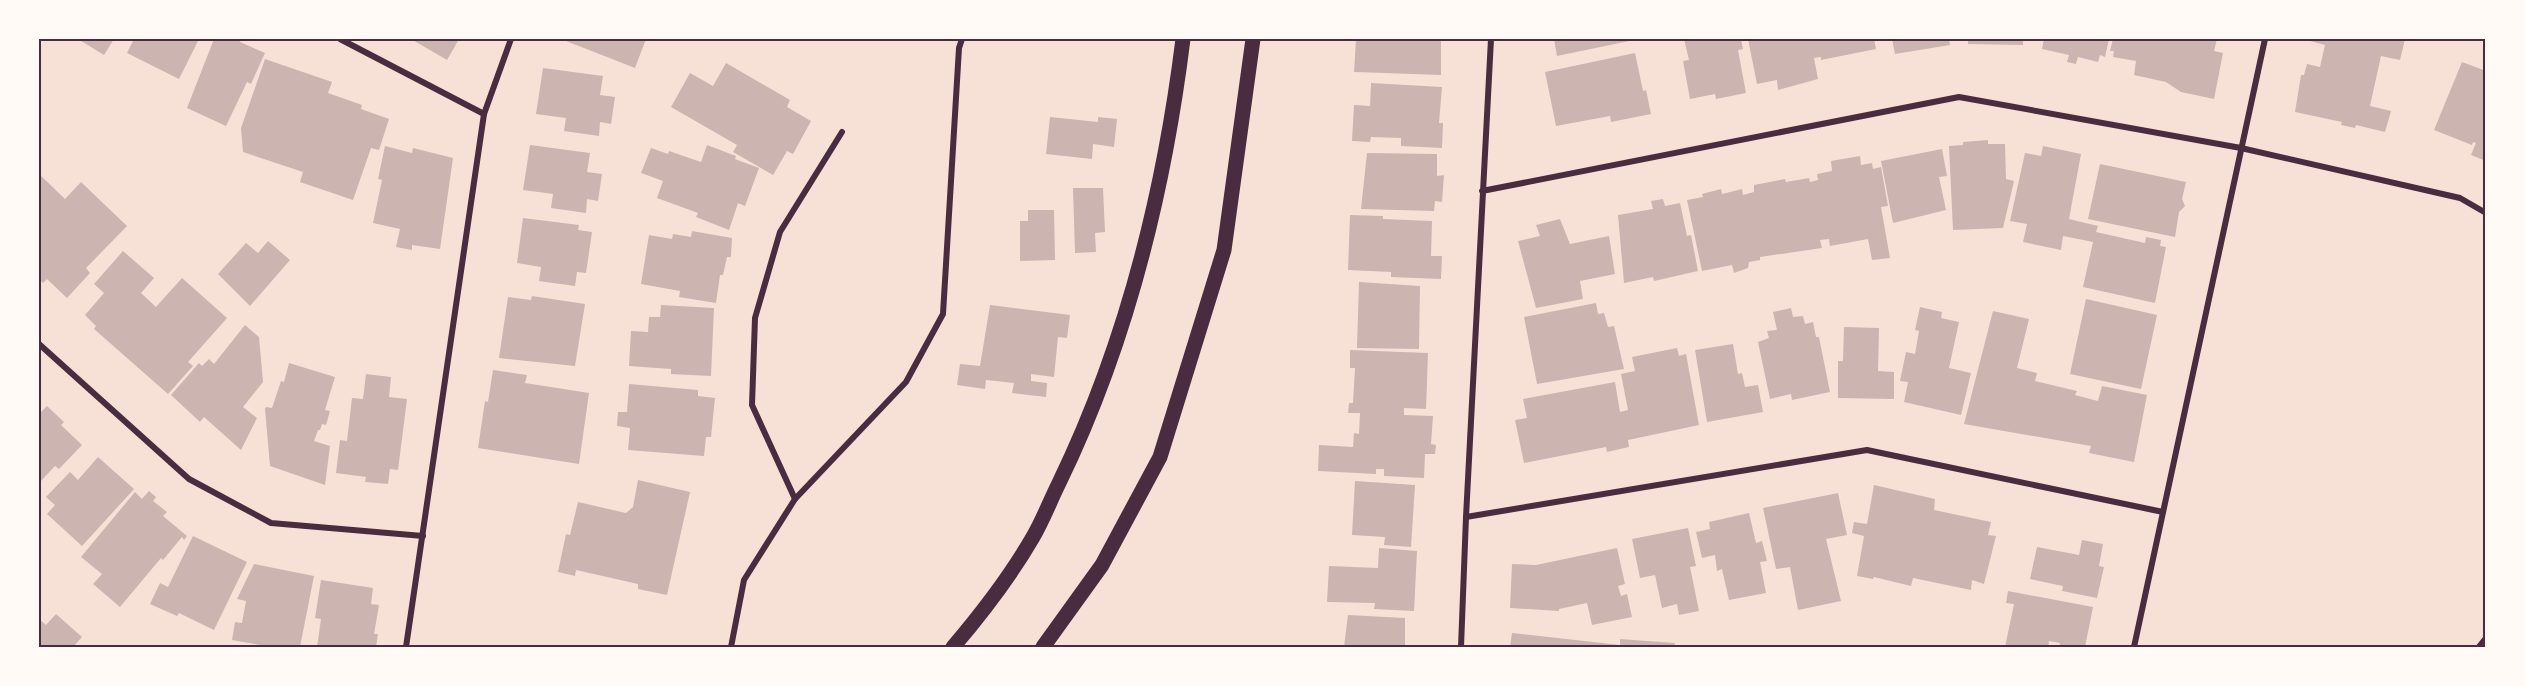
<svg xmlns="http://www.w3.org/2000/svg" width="2525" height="686" viewBox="0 0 2525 686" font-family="'Source Sans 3',sans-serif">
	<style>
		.building { fill: #ccb4b1 }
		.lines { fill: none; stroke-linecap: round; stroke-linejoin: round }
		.service { stroke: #4a2c40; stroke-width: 4.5 }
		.minor { stroke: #4a2c40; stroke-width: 6 }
		.primary { stroke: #4a2c40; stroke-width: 15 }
		.neatline { fill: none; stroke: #4a2c40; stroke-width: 2 }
	</style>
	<rect width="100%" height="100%" fill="#f7e1d7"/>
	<g class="building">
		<path d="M78,39H114L104,55Z"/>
		<path d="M134,39H199L179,79L127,53Z"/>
		<path d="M214,39H241L240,42L265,53L251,84L247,82L226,126L187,108Z"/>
		<path d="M411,39H459L447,60Z"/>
		<path d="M561,39H646L635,68Z"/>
		<path d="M1356,39H1441V75L1354,72Z"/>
		<path d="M1554,39H1634V40L1557,56Z"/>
		<path d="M1684,39H1741L1743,49L1738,50L1746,93L1716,99L1715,94L1690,99L1683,61L1689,60Z"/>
		<path d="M1748,39H1874L1876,49L1821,60V57L1814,58L1818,79L1778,90L1777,80L1757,84Z"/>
		<path d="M1892,39H1949L1950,45L1895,54Z"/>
		<path d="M1968,39H2023V45L1968,44Z"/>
		<path d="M2044,39H2109L2105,57L2100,55L2098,62L2078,57L2076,64L2067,62L2069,55L2042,49Z"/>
		<path d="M2113,39H2217L2214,51L2223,53L2214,99L2181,92L2166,82L2134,75L2136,61L2113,57L2114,51H2110Z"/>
		<path d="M2311,39H2405L2400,60L2381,56L2370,106L2391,111L2385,132L2356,125L2355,128L2341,125L2342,122L2295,112L2301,75H2304L2307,64L2320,67L2325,45L2310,41Z"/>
		<path d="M1635,53L1643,91L1646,90L1651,114L1611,122L1610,116L1556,126L1545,72Z"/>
		<path d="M265,59L332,82L328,93L362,105L361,109L389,119L379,150L371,148L353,200L300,182L303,172L243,152L241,128Z"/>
		<path d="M2462,62L2486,71V161L2471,155L2476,143L2473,142L2472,145L2434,130Z"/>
		<path d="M726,63L790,100L787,107L811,121L793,154L787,151L773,175L733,152L737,145L671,107L690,73L713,86Z"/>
		<path d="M543,68L603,76L600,95L615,97L611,124L600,122L599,136L564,131L566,118L536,114Z"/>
		<path d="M1371,83L1442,87L1439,123H1443L1442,148L1401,146V138L1371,137L1370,142L1352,141L1354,105L1370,106Z"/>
		<path d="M1050,117L1098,122V117L1117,119L1114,147L1093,144L1092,159L1046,154Z"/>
		<path d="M1988,140V144H2005L2006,179L2014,181L2003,228L1953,230L1949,146L1963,145V142Z"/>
		<path d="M530,145L590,153L587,172L602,174L598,201L587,199L586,213L551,208L553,194L523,190Z"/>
		<path d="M707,145L736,156L735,159L759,168L745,206L738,203L729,230L696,217L698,213L657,198L663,181L641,173L651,148L668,154L669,151L701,162Z"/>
		<path d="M385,146L412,153L413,148L453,158L440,249L412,245V250L396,247L400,229L373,223L382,180L378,179Z"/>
		<path d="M2043,146L2081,154L2069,219L2098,226L2096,232L2145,243L2146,237L2161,240L2160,246L2166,247L2155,303L2083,287L2093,242L2063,236L2061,250L2023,242L2027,224L2010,221L2025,153L2041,156Z"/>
		<path d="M1942,149L1947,176L1939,177L1946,210L1893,223L1881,161Z"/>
		<path d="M1367,153L1437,154V176L1444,175L1442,202L1435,201L1434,211L1361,209Z"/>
		<path d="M1860,156L1861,165L1872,163L1873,169L1881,167L1888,206L1881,207L1890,258L1872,260L1868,239L1830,246L1829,239L1820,240L1822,248L1760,257V260L1749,262L1748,268L1734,273L1732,265L1702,271L1687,200L1703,197L1702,194L1721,189L1722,194L1742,189L1743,195L1754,192V185L1785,179L1786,182L1809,178L1810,182L1818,180L1817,174L1832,171L1831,161Z"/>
		<path d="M2100,164L2186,182L2182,199L2185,206L2179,212L2175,237L2088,219Z"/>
		<path d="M39,174L65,199L81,182L127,226L86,268L90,273L67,298L47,279L43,283L39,279Z"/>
		<path d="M1073,188H1103L1105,232L1095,233L1096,252L1075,253Z"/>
		<path d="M1663,199L1665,206L1680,203L1687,236L1691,235L1698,271L1654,281L1653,277L1624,283L1618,215L1653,209L1651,201Z"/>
		<path d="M1028,210H1054L1055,260L1020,261V221H1028Z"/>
		<path d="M1350,215L1383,216V219L1432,221L1431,256H1442L1441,279L1391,277V272L1348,270Z"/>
		<path d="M523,218L579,225L578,230L592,232L586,273L577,272L575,286L539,281L541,267L517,263Z"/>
		<path d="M1560,219L1570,244L1609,236L1615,274L1580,281L1583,299L1536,308L1518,241L1540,236L1536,225Z"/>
		<path d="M692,231L732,238L731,257H727L723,275H720L716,303L679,297L680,291L641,284L649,235L672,239L673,234L691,237Z"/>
		<path d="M268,241L290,260L250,306L218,274L246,243L258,253Z"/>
		<path d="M123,251L154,278L141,293L156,307L182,278L227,318L188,362L193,366L168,394L94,329L96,326L85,315L104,293L94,284Z"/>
		<path d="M1359,282L1420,286L1419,349L1357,348Z"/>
		<path d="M532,296L585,304L575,366L499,358L508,297L531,300Z"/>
		<path d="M2086,299L2157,315L2141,389L2070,374Z"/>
		<path d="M1596,303L1598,314L1604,313L1608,327L1614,326L1624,369L1537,384L1524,317Z"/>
		<path d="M661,305L714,308L711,376L671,374V369L629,366L631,331L648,332L649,317H660Z"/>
		<path d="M990,305L1070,315L1067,338L1058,337L1054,377L1031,374V381L1047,383L1046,397L1012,393L1014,383L986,380L985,389L957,385L960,364L980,366Z"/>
		<path d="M1920,307L1942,312L1941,318L1959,322L1949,368L1971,373L1961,415L1904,402L1908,382L1900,381L1906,352L1915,354L1919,331L1915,330Z"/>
		<path d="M1791,308L1793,317L1803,316L1805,324L1813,322L1816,337H1819L1830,392L1792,400L1791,394L1770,399L1758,342L1769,338L1767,331L1777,330L1773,312Z"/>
		<path d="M1993,311L2029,319L2017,368L2037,373L2035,381L2077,391L2075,395L2098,401L2102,386L2147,395L2134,462L2089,453L2091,446L1964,424Z"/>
		<path d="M245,325L259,337L263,382L243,407L257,418L241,450L204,417L200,422L171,395L199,363L202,366L209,359L214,364Z"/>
		<path d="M1844,327L1879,328L1878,371L1894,372V399L1838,398V361H1843Z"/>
		<path d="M1733,344L1738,374L1742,373L1745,387L1758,385L1763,412L1707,422L1695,350Z"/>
		<path d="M1677,348L1679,356L1686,354L1699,425L1628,440L1629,447L1607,452L1606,447L1524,463L1515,420L1527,418L1523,399L1615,382L1620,412L1628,410L1621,374L1635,371L1632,357Z"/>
		<path d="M1350,350L1428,353L1426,409L1404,408V415L1433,416L1431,444L1436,445L1435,454H1425L1424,478L1384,476V469H1376V474L1318,471L1319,445L1353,447L1354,433L1359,434L1360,413H1348L1349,403H1353L1355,368H1350Z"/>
		<path d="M289,363L335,377L325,410L330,411L326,425L322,424L320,430H318L314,441L330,446L325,485L270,466L265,409L266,407L272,408L281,381L284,382Z"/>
		<path d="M493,370L527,375L525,383L589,393L579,464L478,448L485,401L488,402Z"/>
		<path d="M366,374L391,377L389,397L407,399L398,470L390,469L388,484L365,482L366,477L336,473L340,440L347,441L352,398L363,399Z"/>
		<path d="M629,384L698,390V396L715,398L711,437H706L704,456L628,450L630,428L617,426L618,412H627Z"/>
		<path d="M47,406L64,422L61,425L82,445L59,469L55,466L39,483V414Z"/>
		<path d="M98,457L134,489L82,546L47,514L55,505L46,497L70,472L78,480Z"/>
		<path d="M638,480L690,492L667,595L638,589V584L576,570L575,576L558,572L566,534L570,535L578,502L626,513L633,507Z"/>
		<path d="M1355,481L1415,485L1411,547L1384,545L1385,537L1352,535Z"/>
		<path d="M1874,485L1935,499L1934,510L1991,522L1988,535L1996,536L1984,584L1972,580L1971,590L1913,578L1911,586L1874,577L1873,579L1857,576L1864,536L1852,533L1854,522L1867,524Z"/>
		<path d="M149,491L156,497L153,501L167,512L163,516L187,536L184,540L182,537L163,560L161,558L120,607L93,584L102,574L81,557L135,492L142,499Z"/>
		<path d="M1838,493L1847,535L1826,539L1841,601L1798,610L1790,567L1776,569L1763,508Z"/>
		<path d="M1749,513L1756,543L1762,541L1767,561L1760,562L1766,593L1729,600L1722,569L1717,571L1715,555L1702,558L1696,532L1710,529L1709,522Z"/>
		<path d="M1688,528L1696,566L1690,567L1699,611L1679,615L1677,604L1662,608L1655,575L1640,578L1632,539Z"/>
		<path d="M193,536L247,562L214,630L179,613L177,616L150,604L160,583L168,587Z"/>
		<path d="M2082,540L2103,544L2099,566L2104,567L2097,598L2062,591L2063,586L2030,579L2037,547L2079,555Z"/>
		<path d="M1379,548L1417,551L1414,611L1374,609L1375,603L1327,602L1329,566L1378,568Z"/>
		<path d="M1617,548L1625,584L1618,586L1621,596L1627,594L1632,617L1592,625L1587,603L1559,609V611L1510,608L1512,564L1536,565Z"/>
		<path d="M254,564L314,576L300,647H271L232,640L235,622L242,623L246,601L237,599Z"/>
		<path d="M321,580L373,588L371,604L379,605L374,634H378L376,647H317L321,619L315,618Z"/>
		<path d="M2008,591L2093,607L2085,647H2059L2060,643L2049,641L2048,647H2005L2014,604L2006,603Z"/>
		<path d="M56,614L82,637L73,647H39V619L46,625Z"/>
		<path d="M1348,615L1405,618V647H1344Z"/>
		<path d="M1512,633L1620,645V639L1675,643L1674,647H1510Z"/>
	</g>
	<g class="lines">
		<path class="service" d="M2478,647L2486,637"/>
		<g class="minor">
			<path d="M340,39L484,114"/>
			<path d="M1482,191L1959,97L2241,148L2460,198L2486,213"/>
			<path d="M39,344L189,479L271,523L423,536"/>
			<path d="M795,499L752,405L755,318L780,232L842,132"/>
			<path d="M1466,517L1867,450L2163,512"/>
			<path d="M406,647L484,114L511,39"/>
			<path d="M731,647L744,580L795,499L906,382L943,314L959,48L962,39"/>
			<path d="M1461,647L1466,517L1491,39"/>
			<path d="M2134,647L2265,39"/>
		</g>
		<g class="primary">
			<path d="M953,647C982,613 1011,575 1033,537C1043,520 1050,501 1059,483C1126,345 1164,192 1183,39"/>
			<path d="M1043,647L1102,565L1160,457L1224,250L1253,39"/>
		</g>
	</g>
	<rect width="2525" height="686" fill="none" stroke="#fffaf5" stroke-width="81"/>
	<rect x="40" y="40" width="2444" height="606" class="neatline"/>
</svg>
